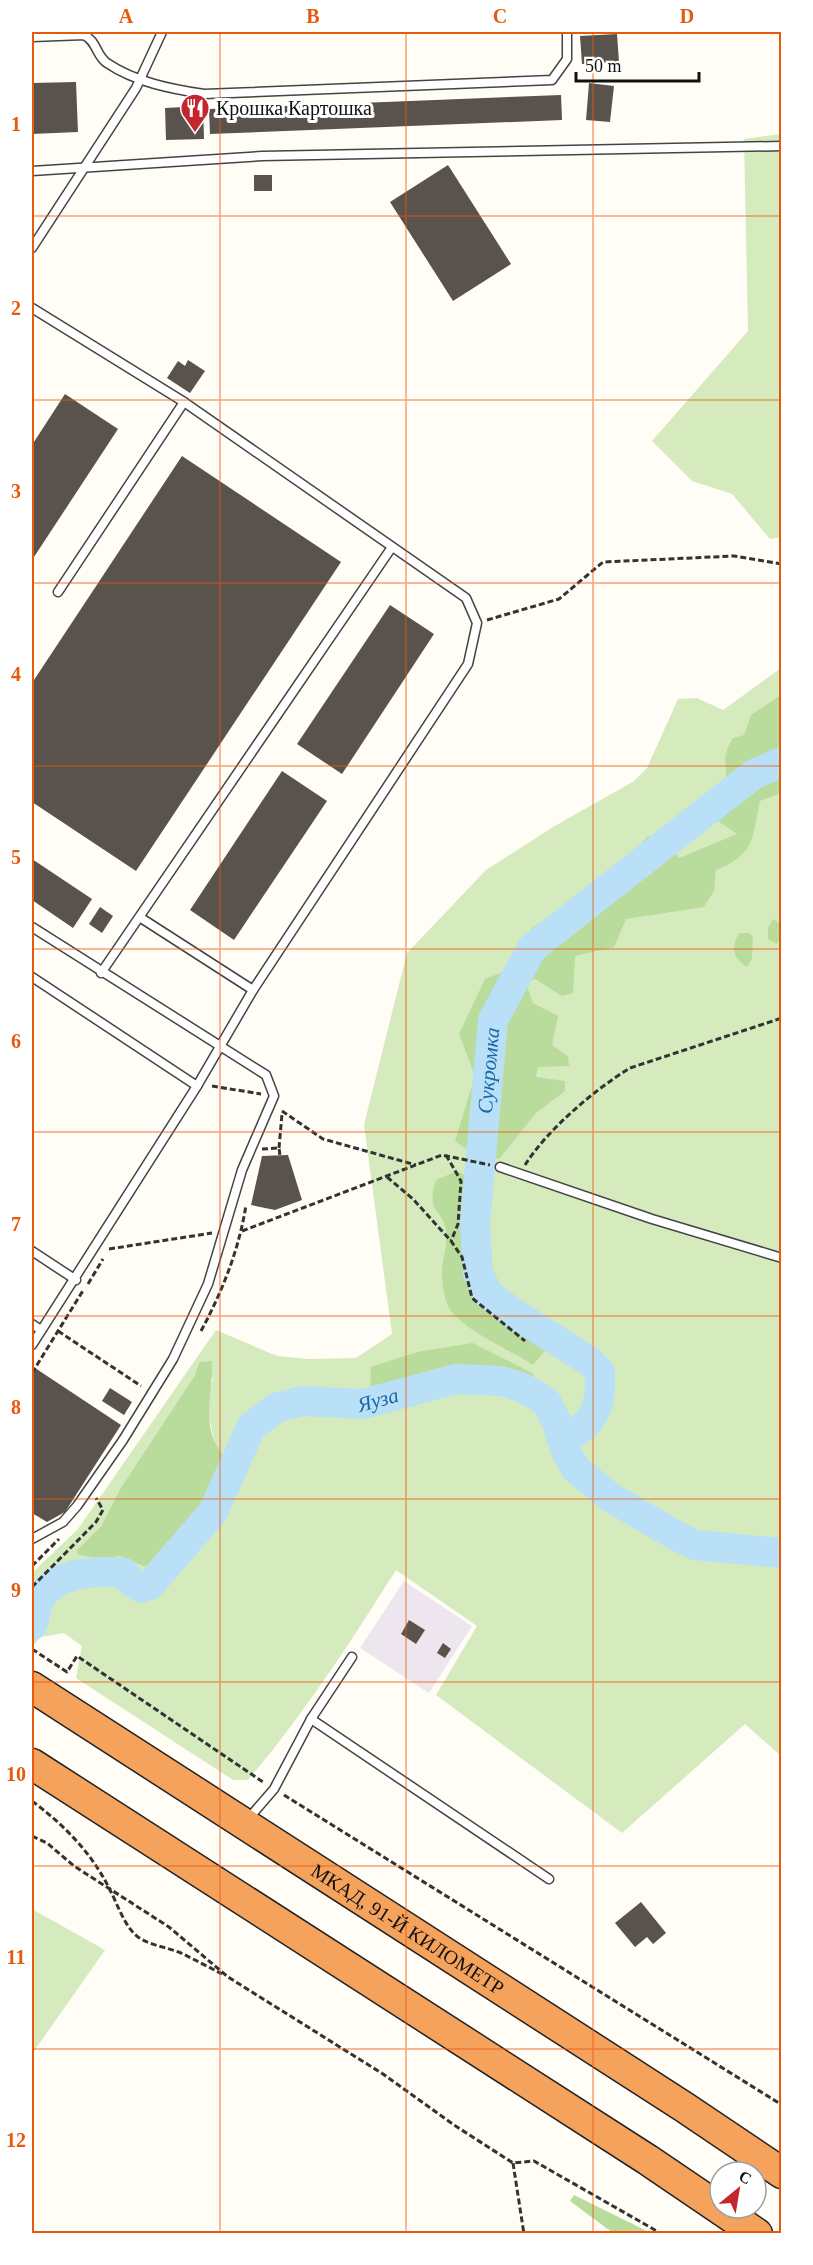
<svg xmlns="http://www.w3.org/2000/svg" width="813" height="2265" viewBox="0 0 813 2265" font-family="Georgia,serif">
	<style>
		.industrial { fill: #eee6ef }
		.green { fill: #d5ebbd; fill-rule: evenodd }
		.forest { fill: #b9dc9c }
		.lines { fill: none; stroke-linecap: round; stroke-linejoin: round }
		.river { stroke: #b9e0f7; stroke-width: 30 }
		.building { fill: #5a524d }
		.lane-casing { stroke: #444; stroke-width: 11 }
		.highway-casing { stroke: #222; stroke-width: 33 }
		.path { stroke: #333; stroke-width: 3; stroke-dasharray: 6 3; stroke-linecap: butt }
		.lane { stroke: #fff; stroke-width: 8 }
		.highway { stroke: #f5a25d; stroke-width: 30 }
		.grid { fill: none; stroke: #e8590c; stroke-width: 1.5; stroke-opacity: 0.55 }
		.labels { text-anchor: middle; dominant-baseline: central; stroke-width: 6; stroke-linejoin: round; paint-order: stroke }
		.poi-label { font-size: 20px; fill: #111; stroke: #fff; text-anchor: start }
		.street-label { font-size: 20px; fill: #111; stroke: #fff }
		.water-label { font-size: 21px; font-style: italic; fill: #1768a6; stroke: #fff }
		.neatline { fill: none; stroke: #e8590c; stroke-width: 2 }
		.grid-label { font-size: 20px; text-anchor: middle; font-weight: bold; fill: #e8590c }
	</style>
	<rect width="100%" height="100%" fill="#fffdf5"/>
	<path class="industrial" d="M404,1581L472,1626L429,1693L360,1648Z"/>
	<g class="green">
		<path d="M781,134V537L770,539L732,494L692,481L652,441L748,331L744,139Z"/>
		<path d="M781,668V1756L745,1724L622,1833L436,1695L477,1626L396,1570C350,1643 304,1714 248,1780H233L76,1678L82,1646L64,1633L41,1637L33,1646L32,1645V1573L78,1529L216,1330L277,1356L308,1359L356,1358L392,1334L364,1125L407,953L486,870L553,827L634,781L647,768L678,699L697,698L723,710ZM199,1362L213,1378L207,1410L216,1447L207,1504L159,1561L145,1567L120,1556L103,1559L79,1555L78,1549L101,1526L120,1489L195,1375Z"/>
		<path d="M32,1909L105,1950L32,2054Z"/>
	</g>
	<g class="forest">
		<path d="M781,695V793L760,801C752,838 755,855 716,870L714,891L704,907L626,919L614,947L575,956L573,993L562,996L535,979L526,984L533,1003L558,1016L552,1045L568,1056L569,1066L538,1067L536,1077L565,1081V1091L536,1113L499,1159L470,1152L455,1141L475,1076L459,1034L485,979L513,968L531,929L539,923L567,932L585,921L596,891L625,894L634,851L648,836L668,842L679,858L737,834L711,816C713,802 723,796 725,785C729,763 719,761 733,738L744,735L751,715Z"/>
		<path d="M773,919L781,924V937L777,944L768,939V928Z"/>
		<path d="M739,933H749L753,936L752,958L747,967C732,957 731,948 739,933Z"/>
		<path d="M457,1171L471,1178C467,1209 457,1272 481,1297C500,1317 526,1331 548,1347L533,1365C512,1351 461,1329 449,1308C444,1299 443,1287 442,1277C441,1262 448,1247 446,1231C443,1208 425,1214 436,1180Z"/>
		<path d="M473,1343L534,1374L530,1385L478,1370L435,1373L370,1394L371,1367L417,1352Z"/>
		<path d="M212,1361C214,1398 198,1424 225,1458L207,1504L159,1561L145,1567L120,1556L103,1559L78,1555L77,1550L101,1526L120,1489L195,1375L199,1362Z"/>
		<path d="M574,2195L651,2233H613L570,2201Z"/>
	</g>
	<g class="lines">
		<g class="river">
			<path id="s1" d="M564,1440C595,1422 601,1409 600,1372L589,1361L512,1312L488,1294L478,1273L475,1224L493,1020L532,948L754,774L782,762"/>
			<path id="s2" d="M32,1625C37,1617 34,1610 38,1602C53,1572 94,1570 124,1573L133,1583L142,1588L150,1585L213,1512L251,1427L276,1408L302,1401L363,1404L456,1379L501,1381L521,1387L539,1397L547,1403L556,1421L566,1452L576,1469L610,1497L677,1536L695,1545L782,1553"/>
		</g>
	</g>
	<g class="building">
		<path d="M617,34L619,62L582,64L580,36Z"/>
		<path d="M76,82L78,132L32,134V83Z"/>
		<path d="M589,83L614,86L610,122L586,120Z"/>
		<path d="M561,95L562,120L210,134L209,109Z"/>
		<path d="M203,106L204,139L166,140L165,108Z"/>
		<path d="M448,165L511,264L453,301L390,202Z"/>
		<rect x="254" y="175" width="18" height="16"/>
		<path d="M188,360L205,371L190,393L167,378L178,361L185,366Z"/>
		<path d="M65,394L118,429L32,560V445Z"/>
		<path d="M182,456L341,562L136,871L32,802V683Z"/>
		<path d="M390,605L434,634L342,774L297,744Z"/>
		<path d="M282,771L327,801L234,940L190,910Z"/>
		<path d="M32,859L92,899L73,928L32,900Z"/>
		<path d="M100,907L113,916L102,933L89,924Z"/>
		<path d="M288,1155L302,1200L275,1210L251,1205L262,1156Z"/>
		<path d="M32,1366L121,1425L65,1512L47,1522L32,1513Z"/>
		<path d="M110,1388L132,1402L124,1415L102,1401Z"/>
		<path d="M409,1620L425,1630L416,1644L401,1634Z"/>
		<path d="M443,1643L451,1649L445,1658L437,1653Z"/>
		<path d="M641,1902L666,1933L653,1944L647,1937L635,1947L615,1923Z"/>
	</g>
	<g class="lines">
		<g class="lane-casing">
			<g id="lane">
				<path d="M32,37L84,35C97,41 96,56 107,63C135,82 171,89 204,94L552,80L567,59V32"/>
				<path d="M32,171L262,156L782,146"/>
				<path d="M32,248L136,88L162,32"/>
				<path d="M32,308L184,402L466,598L477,623L468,664L253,990L197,1086L32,1345"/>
				<path d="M58,592L184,402"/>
				<path d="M141,918L253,990"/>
				<path d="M32,927L266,1075L274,1096L242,1170L208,1284L173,1359L123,1440L77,1506L63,1522L32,1539"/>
				<path d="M101,973L392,547"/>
				<path d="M32,977L197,1086"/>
				<path d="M500,1167L652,1219L782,1258"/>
				<path d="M32,1251L76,1280"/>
				<path d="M32,1324L41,1330"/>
				<path d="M311,1719L549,1879"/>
				<path d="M248,1819L274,1789L311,1719L352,1657"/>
			</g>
		</g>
		<g class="highway-casing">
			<g id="highway">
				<path id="s3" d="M32,1687L684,2107L782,2173"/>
				<path d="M32,1764L648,2160L757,2234"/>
			</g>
		</g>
		<g class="path">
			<path d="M487,620L559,599L603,562L734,556L782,564"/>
			<path d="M212,1086L261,1094"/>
			<path d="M282,1111L323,1139L416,1165"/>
			<path d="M279,1148L282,1114"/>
			<path d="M262,1149L279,1148L280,1156"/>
			<path d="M446,1155L461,1181L458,1224L451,1241"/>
			<path d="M525,1165C548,1129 594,1090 630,1068L782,1018"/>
			<path d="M387,1177L413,1199L451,1241L462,1257L472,1298L525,1341"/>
			<path d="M242,1231L442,1155L490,1165"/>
			<path d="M109,1249L212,1233"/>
			<path d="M88,1284L103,1259"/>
			<path d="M58,1331L141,1386"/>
			<path d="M201,1331C222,1292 239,1250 246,1205"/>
			<path d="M32,1373L84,1289"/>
			<path d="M32,1566L59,1539"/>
			<path d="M32,1587L96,1522L103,1510L96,1498"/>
			<path d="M32,1649L67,1672L77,1656L263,1782"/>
			<path d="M284,1795L782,2105"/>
			<path d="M32,1801C64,1825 92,1853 110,1890C118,1905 124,1926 138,1937C151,1946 167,1947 181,1953C195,1960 209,1967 222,1974"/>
			<path d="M32,1836L47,1843L74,1866L169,1927L228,1977L383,2074L454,2125L513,2163L534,2161L662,2234"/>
			<path d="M513,2163L524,2234"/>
		</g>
		<use href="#lane" class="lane"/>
		<use href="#highway" class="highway"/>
	</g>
	<path class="grid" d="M220,32V2234M406,32V2234M593,32V2234M32,216H782M32,400H782M32,583H782M32,766H782M32,949H782M32,1132H782M32,1316H782M32,1499H782M32,1682H782M32,1866H782M32,2049H782"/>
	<defs>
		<g id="restaurant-pin" transform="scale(1.5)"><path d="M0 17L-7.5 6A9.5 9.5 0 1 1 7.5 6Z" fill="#c4262e" stroke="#fff"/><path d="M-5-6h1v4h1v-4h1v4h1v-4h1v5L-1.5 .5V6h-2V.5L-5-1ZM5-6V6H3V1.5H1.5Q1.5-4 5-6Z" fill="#fff"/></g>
	</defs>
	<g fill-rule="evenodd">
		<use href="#restaurant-pin" x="195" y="108"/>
	</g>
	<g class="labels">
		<g class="poi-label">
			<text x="216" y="108">Крошка Картошка</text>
		</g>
		<g class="street-label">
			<text stroke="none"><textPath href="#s3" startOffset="447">МКАД, 91-Й КИЛОМЕТР</textPath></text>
		</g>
		<g class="water-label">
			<text stroke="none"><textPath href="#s1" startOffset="446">Сукромка</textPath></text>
			<text stroke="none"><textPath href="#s2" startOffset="477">Яуза</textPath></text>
		</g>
	</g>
	<rect width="813" height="2265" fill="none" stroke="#ffffff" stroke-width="66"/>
	<g transform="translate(738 2190) rotate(30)"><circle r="28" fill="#ffffff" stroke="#a0a0a0" stroke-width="1.5"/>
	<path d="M0-4.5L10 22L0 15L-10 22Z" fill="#c4262e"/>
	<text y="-9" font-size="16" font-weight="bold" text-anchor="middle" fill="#111111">С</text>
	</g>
	<path d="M576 72v9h123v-9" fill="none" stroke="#111111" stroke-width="3"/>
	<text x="585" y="72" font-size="18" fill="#111111" stroke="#ffffff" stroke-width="4.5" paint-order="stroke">50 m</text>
	<rect x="33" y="33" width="747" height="2199" class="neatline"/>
	<g class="grid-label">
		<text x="126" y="23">A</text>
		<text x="313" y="23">B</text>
		<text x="500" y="23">C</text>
		<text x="687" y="23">D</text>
		<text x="16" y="131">1</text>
		<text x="16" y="315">2</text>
		<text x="16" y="498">3</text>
		<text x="16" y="681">4</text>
		<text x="16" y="864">5</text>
		<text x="16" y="1048">6</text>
		<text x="16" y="1231">7</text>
		<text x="16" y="1414">8</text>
		<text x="16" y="1597">9</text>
		<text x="16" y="1781">10</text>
		<text x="16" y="1964">11</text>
		<text x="16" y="2147">12</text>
	</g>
</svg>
